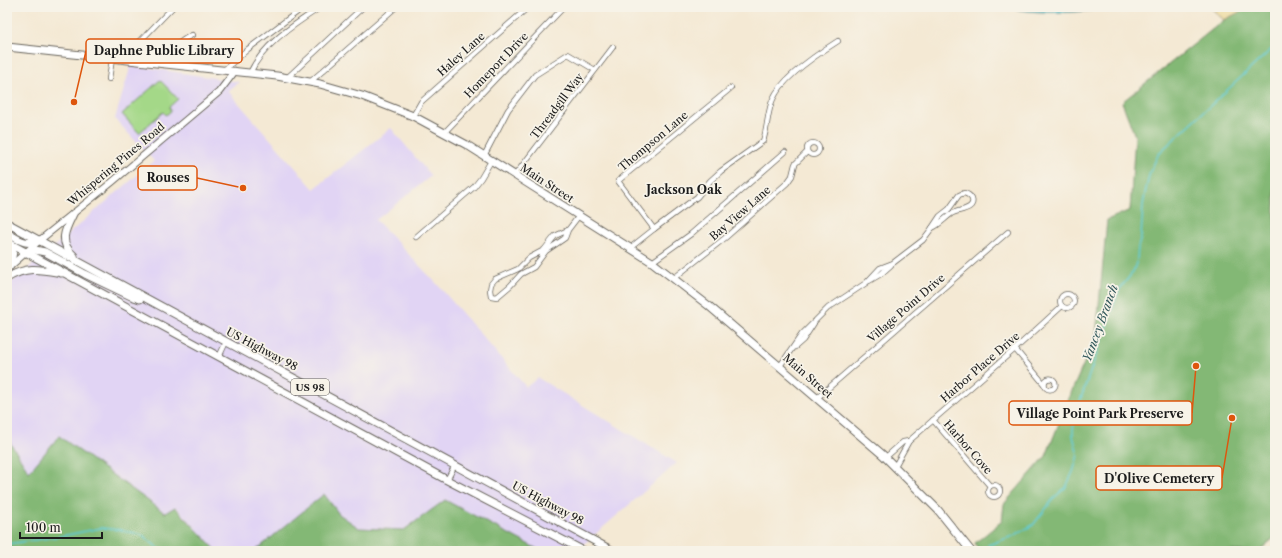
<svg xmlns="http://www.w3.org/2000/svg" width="1282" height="558" viewBox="0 0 1282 558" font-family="'Libre Caslon Text',serif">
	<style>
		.built { fill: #e1d4f4 }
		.green { fill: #a4d888; stroke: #607a52 }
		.forest { fill: #83b874; stroke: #506a48 }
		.sand { fill: #eeda9e; stroke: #857b5d }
		.water { fill: #5dcad3; stroke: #3c7378 }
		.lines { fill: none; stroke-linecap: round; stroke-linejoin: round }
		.stream { stroke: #5dcad3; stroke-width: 1.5 }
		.minor-casing { stroke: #68645c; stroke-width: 6 }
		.tertiary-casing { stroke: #68645c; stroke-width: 8 }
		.secondary-casing { stroke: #68645c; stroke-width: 9 }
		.primary-casing { stroke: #68645c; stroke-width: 9 }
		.minor { stroke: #fff; stroke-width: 4.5 }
		.tertiary { stroke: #fff; stroke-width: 6 }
		.secondary { stroke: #fff; stroke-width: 7 }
		.primary { stroke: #fff; stroke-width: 7 }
		.labels { text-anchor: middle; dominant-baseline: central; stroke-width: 3.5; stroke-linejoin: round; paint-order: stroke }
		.shield { fill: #f7f3e8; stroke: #5e5c59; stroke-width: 1 }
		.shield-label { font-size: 10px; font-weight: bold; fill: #1c1c1c }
		.street-label { font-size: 11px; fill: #1c1c1c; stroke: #f7f3e8 }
		.neighbourhood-label { font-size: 12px; font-weight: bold; fill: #1c1c1c; stroke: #f7f3e8 }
		.water-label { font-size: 12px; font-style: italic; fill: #33595c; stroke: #f7f3e8 }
		.leader { fill: none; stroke: #de560d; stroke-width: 1.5 }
		.callout-dot { fill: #de560d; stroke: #f7f3e8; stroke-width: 1.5 }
		.callout { fill: #f7f3e8; stroke: #de560d; stroke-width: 1.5 }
		.callout-label { font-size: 12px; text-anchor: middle; font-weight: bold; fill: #1c1c1c }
	</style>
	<rect width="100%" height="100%" fill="#f7f3e8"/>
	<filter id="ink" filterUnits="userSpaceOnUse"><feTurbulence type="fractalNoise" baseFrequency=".025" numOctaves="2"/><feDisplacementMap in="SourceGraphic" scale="8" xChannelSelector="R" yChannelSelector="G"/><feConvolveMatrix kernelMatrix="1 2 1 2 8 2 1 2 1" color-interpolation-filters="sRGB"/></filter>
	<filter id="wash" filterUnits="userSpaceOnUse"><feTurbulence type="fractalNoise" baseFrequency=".012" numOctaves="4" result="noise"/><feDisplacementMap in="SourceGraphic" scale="16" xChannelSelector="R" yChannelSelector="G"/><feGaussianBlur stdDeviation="0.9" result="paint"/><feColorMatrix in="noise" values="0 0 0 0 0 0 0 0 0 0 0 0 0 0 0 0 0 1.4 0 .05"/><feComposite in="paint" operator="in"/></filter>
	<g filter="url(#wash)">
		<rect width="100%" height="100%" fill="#f4e9d4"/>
		<path class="built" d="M131,65L239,82L228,91L314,189L391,128L431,176L376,220L437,284L526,387L538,378L677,463L576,551H541L445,500L404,530L359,528L339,514L324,495L255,551H217L176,507L165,513L59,436L29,472L7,438V286L154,161L115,119Z"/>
		<path class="green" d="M160,80L178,99L169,107L171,111L166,115L163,112L139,133L122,114Z"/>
		<g class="forest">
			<path d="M1249,7H1275V537L1259,551H979L975,543L1002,521L1004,504L1046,456L1071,393L1096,336L1107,220L1130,210L1135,136L1122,102L1224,20Z"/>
			<path d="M59,436L165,513L175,507L217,551H7V438L29,472Z"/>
			<path d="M324,494L339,514L359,528L404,530L445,500L541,551H255Z"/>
		</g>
		<path class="sand" d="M1210,7H1249L1224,20Z"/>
		<path class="water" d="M1005,7H1117C1088,13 1033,15 1005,7Z"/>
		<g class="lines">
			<g class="stream">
				<path d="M7,544L57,537L101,528L122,530L142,535L162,551"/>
				<path d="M988,545L1013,536L1033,525L1055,497L1066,487L1073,472L1078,455L1073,436V428L1080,401L1119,290L1133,272L1137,260L1138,247L1141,237L1143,205L1146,189L1150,172L1159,153L1275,46"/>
			</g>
		</g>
	</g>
	<g filter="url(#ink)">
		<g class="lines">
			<g class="minor-casing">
				<g id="minor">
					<path d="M122,60L173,7"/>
					<path d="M170,64C175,47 176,43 192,35"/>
					<path d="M224,70L248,49L304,7"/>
					<path d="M250,73C264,43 294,25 321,7"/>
					<path d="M287,78L363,7"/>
					<path d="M109,79L112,59"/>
					<path d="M310,82L396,7"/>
					<path d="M413,116L421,102L525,10"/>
					<path d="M444,133L561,10"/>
					<circle cx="813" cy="149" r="6"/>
					<path d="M484,156L508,110L535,75L568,54L595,70"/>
					<path d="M515,175L613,47"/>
					<path d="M964,193C968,194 970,195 972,199C976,210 956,210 951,214C944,219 939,225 932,228L940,216L949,209L959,195Z"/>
					<path d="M654,229L697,197L710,181L721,171L763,141C768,127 767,112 773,99C782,78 819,53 838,41"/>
					<path d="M568,230L555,236L544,250L529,258L518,269L495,279L491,284L490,290L491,296L497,297L510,286L521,274L534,267L546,251L565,238L568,230L578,217"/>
					<path d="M416,237L474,187L481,178L491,161"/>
					<path d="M630,248L654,229L618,181L731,88"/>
					<path d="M652,262L691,234L785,152"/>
					<path d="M674,278L725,238L787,183L792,176L795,164L807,152"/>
					<path d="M869,281L881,274L891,265"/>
					<circle cx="1067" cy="301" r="7"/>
					<path d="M795,347L803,340L814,323"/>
					<path d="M1015,349L1044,384"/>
					<path d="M219,357L226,342"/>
					<path d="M780,366L802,334L828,308L866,283L880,268L893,263L923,240L932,228"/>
					<circle cx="1050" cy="384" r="5.5"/>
					<path d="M817,398L1008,232"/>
					<path d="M933,420L990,486"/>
					<path d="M886,457L903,442L909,441L1015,349L1062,306"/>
					<path d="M895,466L909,441"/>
					<path d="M447,480L455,465"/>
					<circle cx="994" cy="491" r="6"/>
				</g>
			</g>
			<g class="tertiary-casing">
				<path id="tertiary" d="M7,269L40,240L111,183L219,92L235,71"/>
			</g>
			<g class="secondary-casing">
				<path id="secondary" d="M7,47L277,76L320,84L362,96L413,116L467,145L652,262L709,306L883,455L938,510L971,551"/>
			</g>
			<g class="primary-casing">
				<g id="primary">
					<path d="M73,214C65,230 58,242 74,256"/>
					<path d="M7,223L613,551"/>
					<path d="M7,233C19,240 26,246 40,240"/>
					<path d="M7,242L447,480L584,551"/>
					<path d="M26,252L35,250L45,252L85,274L131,296L140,299"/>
					<path d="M10,266L13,252L11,244"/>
					<path d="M7,278C27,266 39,269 61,273"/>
				</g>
			</g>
			<use href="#minor" class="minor"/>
			<use href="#tertiary" class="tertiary"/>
			<use href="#secondary" class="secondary"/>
			<use href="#primary" class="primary"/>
		</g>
	</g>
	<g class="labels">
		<rect class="shield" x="291" y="379" width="38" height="16" rx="3"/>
		<g class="shield-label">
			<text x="310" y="387">US 98</text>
		</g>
		<g class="street-label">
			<text transform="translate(461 54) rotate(-42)">Haley Lane</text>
			<text transform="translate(496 65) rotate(-46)">Homeport Drive</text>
			<text transform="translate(557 106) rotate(-53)">Threadgill Way</text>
			<text transform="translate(653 141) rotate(-40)">Thompson Lane</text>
			<text transform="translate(116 164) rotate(-40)">Whispering Pines Road</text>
			<text transform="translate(547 183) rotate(33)">Main Street</text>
			<text transform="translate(740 213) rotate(-41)">Bay View Lane</text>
			<text transform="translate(906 308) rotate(-41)">Village Point Drive</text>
			<text transform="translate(262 349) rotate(28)">US Highway 98</text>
			<text transform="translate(980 367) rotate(-41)">Harbor Place Drive</text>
			<text transform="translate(808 376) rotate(41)">Main Street</text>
			<text transform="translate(968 447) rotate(49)">Harbor Cove</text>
			<text transform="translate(548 503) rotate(28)">US Highway 98</text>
		</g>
		<g class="neighbourhood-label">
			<text x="684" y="189">Jackson Oak</text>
		</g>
		<g class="water-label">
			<text transform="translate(1100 323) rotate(-70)">Yancey Branch</text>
		</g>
	</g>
	<path class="leader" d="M74 102L86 51M243 188L197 178M1196 366L1192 413M1232 418L1222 478"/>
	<g class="callout-dot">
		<circle cx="74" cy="102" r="4"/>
		<circle cx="243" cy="188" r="4"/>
		<circle cx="1196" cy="366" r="4"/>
		<circle cx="1232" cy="418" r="4"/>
	</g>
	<g class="callout">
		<rect x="86" y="39" width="156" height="24" rx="4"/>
		<rect x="138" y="166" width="59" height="24" rx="4"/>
		<rect x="1009" y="401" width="183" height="24" rx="4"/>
		<rect x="1096" y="466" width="126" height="24" rx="4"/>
	</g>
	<g class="callout-label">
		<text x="164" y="55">Daphne Public Library</text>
		<text x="168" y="182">Rouses</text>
		<text x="1100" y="418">Village Point Park Preserve</text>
		<text x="1159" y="483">D'Olive Cemetery</text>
	</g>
	<rect width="1282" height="558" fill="none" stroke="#f7f3e8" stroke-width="24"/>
	<path d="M20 532v6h82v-6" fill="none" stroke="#1c1c1c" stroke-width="2"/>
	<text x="26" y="532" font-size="12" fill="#1c1c1c" stroke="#f7f3e8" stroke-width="3" paint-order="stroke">100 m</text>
</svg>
